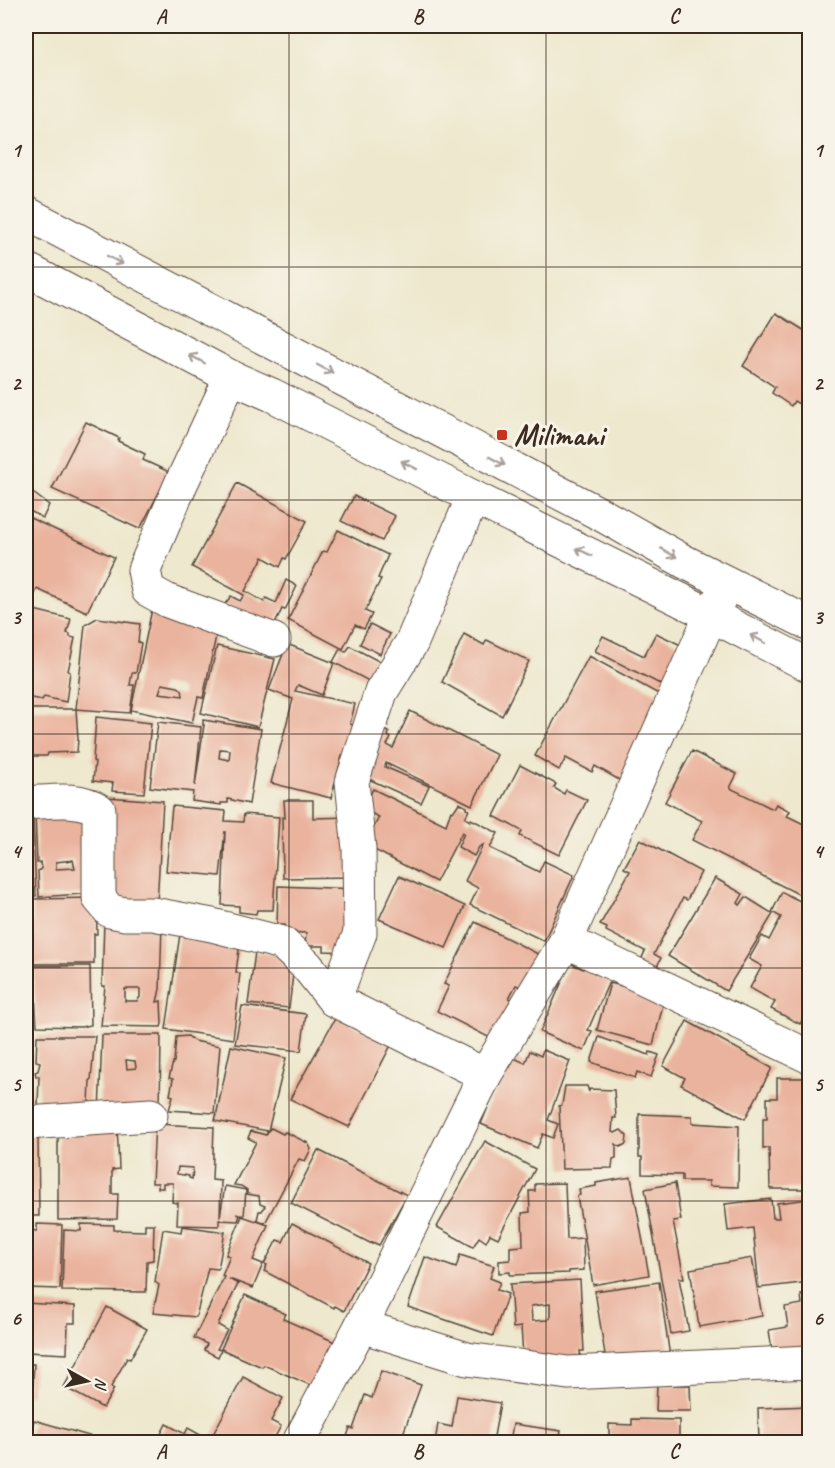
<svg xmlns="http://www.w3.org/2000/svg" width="835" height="1468" viewBox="0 0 835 1468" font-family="Caveat,sans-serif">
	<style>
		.building { fill: #eab39e; fill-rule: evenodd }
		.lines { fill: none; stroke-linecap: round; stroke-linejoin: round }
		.minor-casing { stroke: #564638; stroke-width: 35 }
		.secondary-casing { stroke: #564638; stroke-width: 35 }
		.minor { stroke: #fff; stroke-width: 33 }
		.secondary { stroke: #fff; stroke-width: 33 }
		.oneway { stroke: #a79f9a }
		.grid { fill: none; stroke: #3b2a1e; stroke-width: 1.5; stroke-opacity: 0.55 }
		.poi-dot { fill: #c8321e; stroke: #f7f3e8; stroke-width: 2 }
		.labels { text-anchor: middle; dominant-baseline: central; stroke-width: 6; stroke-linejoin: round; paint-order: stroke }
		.poi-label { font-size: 30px; font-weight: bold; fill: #3b2a1e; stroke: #f7f3e8; text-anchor: start }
		.neatline { fill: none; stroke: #3b2a1e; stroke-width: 2 }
		.grid-label { font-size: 20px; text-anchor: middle; font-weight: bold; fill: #3b2a1e }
	</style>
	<rect width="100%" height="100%" fill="#f7f3e8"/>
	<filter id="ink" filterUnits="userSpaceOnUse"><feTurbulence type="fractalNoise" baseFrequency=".0167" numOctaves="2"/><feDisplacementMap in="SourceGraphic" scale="12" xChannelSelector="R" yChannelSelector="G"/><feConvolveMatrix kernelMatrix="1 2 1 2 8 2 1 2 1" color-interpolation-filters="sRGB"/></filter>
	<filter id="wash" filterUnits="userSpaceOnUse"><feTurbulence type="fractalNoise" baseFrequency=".008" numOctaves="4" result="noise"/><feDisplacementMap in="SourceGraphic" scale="24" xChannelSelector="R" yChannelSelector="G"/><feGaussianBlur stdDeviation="1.35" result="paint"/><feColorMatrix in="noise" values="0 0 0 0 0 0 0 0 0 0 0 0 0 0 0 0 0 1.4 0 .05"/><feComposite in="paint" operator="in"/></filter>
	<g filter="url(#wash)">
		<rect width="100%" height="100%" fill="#eee8ce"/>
		<g id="blocks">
			<g class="building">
				<path d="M776,313L810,334V410L794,401L791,406L772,393L775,387L743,366Z"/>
				<path d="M86,422L119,438L118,441L145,454L143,460L167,471V477L141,527L137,528L52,489Z"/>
				<path d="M237,483L307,521L286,559L284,558L280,567L263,557L245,591L264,602L266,598L276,603L286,580L297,586L285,610L282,609L273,628L225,604L231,596L240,601L244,595L192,567Z"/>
				<path d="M33,493L49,505L43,518L26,509V494L30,496Z"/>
				<path d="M354,496L395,516L382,541L341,521Z"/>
				<path d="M28,517L114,557L87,612L37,589L35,594L26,589V523Z"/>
				<path d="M338,530L388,555L378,578L381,579L365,611L372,614L364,629L355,625L343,649L288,620L323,551L327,552Z"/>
				<path d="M153,604L220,617L203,698L198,697L192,723L131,710ZM162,684L178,687L182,690L183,696L159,693Z"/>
				<path d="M26,608L71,619L67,633L70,634V637L75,638L68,671L70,672L66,702L44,697L42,700L26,697Z"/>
				<path d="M97,618L140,624L138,642L141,643L136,673H132L130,685H134L130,713L76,709L78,739L77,752L48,753L47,756H26V709H76L85,625Z"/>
				<path d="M370,624L390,634L380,654L360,644Z"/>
				<path d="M656,633L687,648L662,685L595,651L603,636L644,656Z"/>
				<path d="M464,634L484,645L487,640L529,661L502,716L442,682Z"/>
				<path d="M287,644L334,663L322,695L298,685L295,691L355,704L350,724L356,726L348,757L342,756L331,798L271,783L293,699L269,690Z"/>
				<path d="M217,646L275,659L258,727L201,713Z"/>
				<path d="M350,646L390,667L380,687L333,662L340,649L346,652Z"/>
				<path d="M589,656L666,698L621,781L595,766L592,772L566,758L559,770L535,756Z"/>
				<path d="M410,711L497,755L472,805L386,763L385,767L429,786L421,803L362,776L377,727L389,732L388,736L391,738L387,745L393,748Z"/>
				<path d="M96,717L151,723L144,793L112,791L113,783L93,781L95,762L93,761Z"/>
				<path d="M203,720L261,729L249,804L228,799V803H221V805L192,801L193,792L150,787L158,722L201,727L195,786L204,725H203ZM220,749L230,750L229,760L219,758Z"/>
				<path d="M692,751L737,774L730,788L773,809L776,804L790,811L787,816L810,827V900L692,840L702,821L665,802Z"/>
				<path d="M520,765L556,784L554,788L564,794L566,790L587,800L559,855L520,836L522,831L494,816Z"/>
				<path d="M373,789L446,825L451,811L453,812L459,803L467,807L466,809L469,810L465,818L470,821L471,819L498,833L490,848L539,872L544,861L574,875L544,941L470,905L478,888L465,881L483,845L479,847L474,856L458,847L464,833L462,832L436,882L365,845L379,817L363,809Z"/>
				<path d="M106,797L163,801L157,904L104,902Z"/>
				<path d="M284,800H313V818L352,817L353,877L283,878L282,817L285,818Z"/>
				<path d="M172,806L226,811L225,821L243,822L244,814L279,817L273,910H257L256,914L239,912V906L222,905L225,831L220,876L166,871Z"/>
				<path d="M92,809L95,893L39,897L38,871L41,869L40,862L37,863L35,812ZM73,860L75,868L56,869V862Z"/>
				<path d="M26,818L33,820L36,896L26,897Z"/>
				<path d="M640,839L701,872L687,900L683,898L654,954L661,958L653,975L638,967L645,951L606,931L607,928L600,925L630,871L624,868Z"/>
				<path d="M399,876L465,906L446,948L379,919Z"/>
				<path d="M715,878L743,894L738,903L740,905L746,897L773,914L726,991L668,956Z"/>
				<path d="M278,886L357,889L346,952L324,951V946H305L306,933L285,932V925H277Z"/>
				<path d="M782,892L810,906V1006L800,1024L771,1009L775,1002L750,988L762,966L749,959L762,936L769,940L781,917L772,912Z"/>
				<path d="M96,898L97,934H94V964H32L33,899Z"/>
				<path d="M104,921L162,924L160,989L157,1002L161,1001L162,1024L161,1027L101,1026L105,986H102ZM125,989H140V997L137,1001H125Z"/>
				<path d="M475,922L540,955L523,988L516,985L509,998L516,1001L496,1041L437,1011L449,986L444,984Z"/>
				<path d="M180,934L241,935L236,972L240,973L238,990H239L233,1039L166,1029Z"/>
				<path d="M26,947H27L28,972H26Z"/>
				<path d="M255,952L295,958L289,1008L248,1004Z"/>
				<path d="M570,963L583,969L585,963L612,975L588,1030L592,1031L584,1051L540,1032Z"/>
				<path d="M33,966H90L91,1025L81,1027L37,1026Z"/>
				<path d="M26,980H29L30,1029L26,1030Z"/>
				<path d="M610,983L665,997L653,1045L597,1030Z"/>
				<path d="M242,1006L306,1014L301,1051L235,1044Z"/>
				<path d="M336,1017L391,1045L349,1127L290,1099Z"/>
				<path d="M687,1021L772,1068L745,1119L681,1085L685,1078L663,1066Z"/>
				<path d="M102,1035H161L160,1113H99ZM126,1060L135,1061L136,1068L127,1069Z"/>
				<path d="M37,1036H95L91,1080H90L89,1105L38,1106L39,1076H36L35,1072L38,1071L40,1062L36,1061Z"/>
				<path d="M188,1036L194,1041L220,1046L214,1113L169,1110L173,1096L170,1095L173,1079L169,1078L173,1062H174L176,1037Z"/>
				<path d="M599,1037L649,1055L650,1052L659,1055L651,1077L637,1072L635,1078L591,1062Z"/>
				<path d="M231,1046L286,1058L268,1131L271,1128L283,1134L285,1132L308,1143L311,1149L305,1161L299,1159L265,1223L257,1220L259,1211H262L265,1206L260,1204L259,1196L247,1194V1190L241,1186L234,1185L256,1142L248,1138L251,1131L266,1135L268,1131L215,1121Z"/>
				<path d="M543,1050L570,1061L548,1120L558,1124L553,1138L543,1134L537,1148L481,1124L505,1065L510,1067L514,1058L525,1063L530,1051L541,1056Z"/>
				<path d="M26,1069L31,1072V1113H26Z"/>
				<path d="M777,1078H810V1186L807,1185V1189H770L769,1148L763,1149V1118H767V1098H777Z"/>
				<path d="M565,1086H587L589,1092V1089L614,1090L616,1118H613L612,1132L615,1133L621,1130L627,1136L626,1144L620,1147L616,1144V1158L613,1159L612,1168L562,1169L559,1106L562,1105Z"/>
				<path d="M639,1114L692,1116V1123L739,1126L738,1187L709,1186V1181H682V1175L642,1174V1157H639Z"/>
				<path d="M117,1123L119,1169L112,1170V1194H118L117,1219L58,1220V1124Z"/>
				<path d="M155,1124L214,1127L212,1180L221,1181L220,1217L225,1186L246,1190L244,1216L236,1214L240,1215L238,1221L219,1220V1226L177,1225L178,1203L172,1202L173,1183H163V1188H158V1183H152ZM178,1167L193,1168L192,1179L189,1178V1176L177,1174Z"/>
				<path d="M26,1132H38L39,1216H26Z"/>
				<path d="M485,1141L535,1169L498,1238L490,1234L486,1242L479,1237L473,1247L437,1227Z"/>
				<path d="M318,1150L407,1195L379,1245L372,1242V1244L291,1203Z"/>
				<path d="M631,1177L649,1275L593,1285L577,1196L580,1195L579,1189L596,1186V1183Z"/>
				<path d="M565,1183L567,1239L583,1238L584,1270L569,1271V1273L510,1275V1272L499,1273V1261L510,1260V1247L523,1246L522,1213L530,1212L529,1191H535V1184Z"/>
				<path d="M675,1183L681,1220L673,1221L684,1278H679L689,1331L671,1334L645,1189Z"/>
				<path d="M771,1199L773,1218H779L777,1203L810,1199V1282L759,1288L753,1228L728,1231L725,1204Z"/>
				<path d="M242,1216L268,1225L253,1260L263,1264L253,1288L229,1279L238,1284L218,1325L227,1330L217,1349L221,1350L218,1357L204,1350L207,1344L194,1338L224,1277L222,1276L230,1256L226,1255Z"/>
				<path d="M292,1223L368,1263L344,1311L335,1306L334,1308L264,1271L267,1265L264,1264L277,1240L283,1242Z"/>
				<path d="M37,1224L62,1225L60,1289L26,1288V1230L37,1231Z"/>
				<path d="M81,1224L114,1225V1230L145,1231V1224H154L153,1260L147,1261L146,1292L62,1291L64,1230L81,1231Z"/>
				<path d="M182,1226L225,1232L218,1269L208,1268L196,1317L153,1313L159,1285L155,1282L163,1229L181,1232Z"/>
				<path d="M460,1255L494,1266L490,1278L500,1282L497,1290L508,1294L493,1336L408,1307L425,1257L456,1268Z"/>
				<path d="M752,1258L762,1316L699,1327L690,1269Z"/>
				<path d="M580,1280L584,1351H580L581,1365L523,1356L521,1327L513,1328L510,1284ZM550,1304V1317L548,1320L532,1321L531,1306Z"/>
				<path d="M659,1282L670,1357L607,1367L595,1291Z"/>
				<path d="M810,1294V1353L773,1357L769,1330L788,1327L785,1307L802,1304L801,1295Z"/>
				<path d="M245,1295L286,1314L283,1319L337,1343L317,1388L264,1365L262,1367L221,1349Z"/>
				<path d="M26,1303L75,1306V1323H68L67,1354L26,1352Z"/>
				<path d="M107,1307L147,1329L130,1359L127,1358L111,1387L114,1389L103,1408L64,1387Z"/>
				<path d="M26,1364H34L32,1395H26Z"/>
				<path d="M810,1370V1391H803L802,1371Z"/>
				<path d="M381,1371L421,1385L400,1442H345L350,1428L353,1429L365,1395L372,1398Z"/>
				<path d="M243,1377L283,1398L271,1421L281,1426L272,1442H209Z"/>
				<path d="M657,1385H690L691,1411H656Z"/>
				<path d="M457,1396L500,1403L493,1442H435L438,1424L452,1427Z"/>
				<path d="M810,1406V1442H759L758,1408Z"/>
				<path d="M632,1419L679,1420V1442H609V1424L632,1425Z"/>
				<path d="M34,1420L96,1438L95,1442H27Z"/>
				<path d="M166,1424L185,1434L188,1428L206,1438L204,1442H157Z"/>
				<path d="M513,1424L561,1431L559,1442H510Z"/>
			</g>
		</g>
	</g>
	<g filter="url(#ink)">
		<use href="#blocks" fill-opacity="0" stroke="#564638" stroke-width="1.5"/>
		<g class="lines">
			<g class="minor-casing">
				<g id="minor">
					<path d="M231,377L180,486L144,570L148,590L168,601L274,640"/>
					<path d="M473,497L412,642L381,692L352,782L359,849L360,933L334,1000L485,1075"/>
					<path d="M26,803C50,802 78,796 99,810V898L110,911L125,914H153L212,925L282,943L307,966L334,1000"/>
					<path d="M566,941L810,1057"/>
					<path d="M26,1123L151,1115"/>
					<path d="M361,1326L467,1359L568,1373L810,1362"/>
					<path d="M299,1442L361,1326L485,1075L566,941L711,615L727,584"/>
				</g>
			</g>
			<g class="secondary-casing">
				<g id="secondary">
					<path d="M26,213L602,515L685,562L810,624"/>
					<path d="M26,269L231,377L272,395L473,497L711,615L810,666"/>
				</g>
			</g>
			<use href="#minor" class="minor"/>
			<use href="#secondary" class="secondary"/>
		</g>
		<defs><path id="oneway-shaft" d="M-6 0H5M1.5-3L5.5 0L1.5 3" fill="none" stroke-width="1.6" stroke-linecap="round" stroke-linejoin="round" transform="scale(1.5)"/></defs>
		<g class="oneway">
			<use href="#oneway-shaft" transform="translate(115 260) rotate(27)"/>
			<use href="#oneway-shaft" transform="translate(197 359) rotate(-152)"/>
			<use href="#oneway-shaft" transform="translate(325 369) rotate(28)"/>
			<use href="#oneway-shaft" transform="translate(497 461) rotate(28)"/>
			<use href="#oneway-shaft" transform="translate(409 465) rotate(-153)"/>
			<use href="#oneway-shaft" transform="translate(584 552) rotate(-154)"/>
			<use href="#oneway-shaft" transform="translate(669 553) rotate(30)"/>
			<use href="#oneway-shaft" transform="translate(758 639) rotate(-152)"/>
		</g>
	</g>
	<path class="grid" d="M289,26V1442M546,26V1442M26,267H810M26,500H810M26,734H810M26,968H810M26,1201H810"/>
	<rect class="poi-dot" x="496" y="429" width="12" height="12" rx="3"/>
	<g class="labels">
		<g class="poi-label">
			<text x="514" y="435">Milimani</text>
		</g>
	</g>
	<rect width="835" height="1468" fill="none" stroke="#f7f3e8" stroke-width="66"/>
	<g transform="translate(87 1381) rotate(98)" stroke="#f7f3e8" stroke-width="4.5" paint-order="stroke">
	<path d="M0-4.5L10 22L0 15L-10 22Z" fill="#3b2a1e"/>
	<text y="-9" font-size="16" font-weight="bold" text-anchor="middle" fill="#3b2a1e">N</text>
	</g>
	<rect x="33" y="33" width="769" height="1402" class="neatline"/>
	<g class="grid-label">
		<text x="161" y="23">A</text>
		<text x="418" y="23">B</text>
		<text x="674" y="23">C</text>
		<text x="16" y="157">1</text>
		<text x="818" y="157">1</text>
		<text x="16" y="390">2</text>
		<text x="818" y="390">2</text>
		<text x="16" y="624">3</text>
		<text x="818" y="624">3</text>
		<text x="16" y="858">4</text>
		<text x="818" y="858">4</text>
		<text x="16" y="1091">5</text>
		<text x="818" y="1091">5</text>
		<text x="16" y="1325">6</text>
		<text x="818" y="1325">6</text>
		<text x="161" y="1458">A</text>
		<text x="418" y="1458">B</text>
		<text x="674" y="1458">C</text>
	</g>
</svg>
